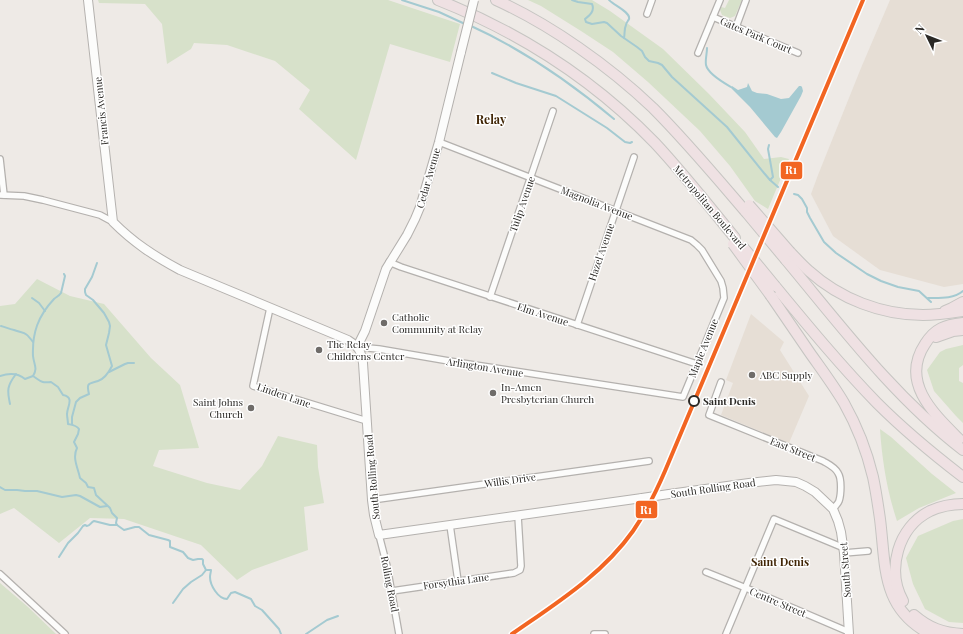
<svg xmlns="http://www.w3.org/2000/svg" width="963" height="634" viewBox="0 0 963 634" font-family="'Playfair Display',serif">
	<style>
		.built { fill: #e6ded5 }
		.green { fill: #d7e1ca }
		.water { fill: #a4cad1 }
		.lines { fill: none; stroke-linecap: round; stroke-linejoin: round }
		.stream { stroke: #a4cad1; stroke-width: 2 }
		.street-casing { stroke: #b4b1ae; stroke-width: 8 }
		.secondary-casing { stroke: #b4b1ae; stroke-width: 10 }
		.highway-casing { stroke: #c6c5c2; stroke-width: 12 }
		.street { stroke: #fcfcfb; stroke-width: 5.5 }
		.secondary { stroke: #fcfcfb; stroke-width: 8 }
		.highway { stroke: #efe1e3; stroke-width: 10 }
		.rail-casing { stroke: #cecccb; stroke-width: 3.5 }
		.rail { stroke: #fff; stroke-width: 2; stroke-dasharray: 6; stroke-linecap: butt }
		.secondary-bridge-casing { stroke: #b4b1ae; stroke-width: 10; stroke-linecap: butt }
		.highway-bridge-casing { stroke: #c6c5c2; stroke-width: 12; stroke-linecap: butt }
		.secondary-bridge { stroke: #fcfcfb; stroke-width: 8 }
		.highway-bridge { stroke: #efe1e3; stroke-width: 10 }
		.rail-1-casing { stroke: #fff; stroke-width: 7 }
		.rail-1 { stroke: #f26522; stroke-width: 4 }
		.poi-dot { fill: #6f6c69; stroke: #fff; stroke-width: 1.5 }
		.stop-dot { fill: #fff; stroke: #2a2825; stroke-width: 2 }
		.labels { text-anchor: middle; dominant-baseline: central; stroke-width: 3; stroke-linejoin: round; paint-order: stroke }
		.street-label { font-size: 10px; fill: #2a2825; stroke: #fff }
		.poi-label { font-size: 10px; fill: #2a2825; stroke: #fff; text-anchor: start }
		.stop-label { font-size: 10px; font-weight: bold; fill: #2a2825; stroke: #fff; text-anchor: start }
		.neighbourhood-label { font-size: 11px; font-weight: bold; fill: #412606; stroke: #fff }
		.quarter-label { font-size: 12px; font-weight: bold; fill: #412606; stroke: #fff }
		.line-badge { stroke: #fff; stroke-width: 1.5 }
		.badge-label { font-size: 11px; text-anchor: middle; font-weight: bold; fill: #fff }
	</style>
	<rect width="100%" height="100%" fill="#eeeae6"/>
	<g class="built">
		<path d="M890,0H963V284L944,287L880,270L833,236L811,194L818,175L861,68Z"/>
		<path d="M751,314L784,342L780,350L809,396L789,443L721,415L733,383L726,380Z"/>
	</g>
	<g class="green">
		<path d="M98,0H388L460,24L450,62L390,44L356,160L299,109L310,90L275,61L227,45L194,43L191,49L167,64L162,24L145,4L99,3Z"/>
		<path d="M528,0H592L610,11L663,49L709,94L745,132L764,159L781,157L789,159L768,209L755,201L730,166L700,131L648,82L613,52L581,31L541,6Z"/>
		<path d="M729,0H742L735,16L730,18L722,15L720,10L721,7L725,8Z"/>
		<path d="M37,279L70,296L104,304L151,358L180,385L199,448L159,450L153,466L207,483L240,490L262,466L278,436L317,445L318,467L324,503L304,507L308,550L252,570L237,580L201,545L124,519L90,518L59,543L14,508L0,514V306L15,304Z"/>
		<path d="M963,345V365L959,368V381L963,383V423L956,416L934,391L927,370L940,352L946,349Z"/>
		<path d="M880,429L891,437L932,474L956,493L919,508L897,521C887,491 882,460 880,429Z"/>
		<path d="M963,519V623L949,622L925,609L913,584L906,558L918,536L953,521Z"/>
		<path d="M0,583L28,607L56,634H0Z"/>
	</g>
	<path class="water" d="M748,83L752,91L757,93L767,94L781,99L789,98L799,86H801L802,87L803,91L801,96L781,132L777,138L775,137L750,107L731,88L732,86L738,90L747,87Z"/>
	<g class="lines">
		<g class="stream">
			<path d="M402,0L439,12L465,24"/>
			<path d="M572,0L578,2L592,4C595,11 590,15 585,19L586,22L592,24L604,22L607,23L621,36L637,47L642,51L645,57L649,61L658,63L662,65L672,77L727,127L764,173L770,180L778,187"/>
			<path d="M609,0C613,5 631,12 629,19C628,21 626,23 626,25C624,29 625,33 624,38"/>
			<path d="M469,25C522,49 570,82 614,119"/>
			<path d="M707,48C707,54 705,60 706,65C708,74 724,83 731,87"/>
			<path d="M492,73L516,83L556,96L607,128L625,142L630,143L632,142"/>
			<path d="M769,145L768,149L773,177L770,180"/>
			<path d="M794,194L798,195L802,199L807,208V212L810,218L824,242L836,253L867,274L881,281L898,287L919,291L931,302"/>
			<path d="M32,298L39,303L45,311"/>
			<path d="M928,298C940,298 954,299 963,291"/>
			<path d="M1,326C5,327 9,329 14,330C25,334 25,331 33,342"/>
			<path d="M109,372L125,364L128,363H134"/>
			<path d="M0,376C9,373 18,373 25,379L33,376C38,368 34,365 33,356C32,333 38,316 54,299C56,297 59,296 61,293L65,276L64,274"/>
			<path d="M33,376C42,382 41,383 51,382L58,387L63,395C75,397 67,407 67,414C67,417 68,421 68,424C73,425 76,425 79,429L78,434L74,442L77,448C72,458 78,468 80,478L86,483L88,487L94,488L96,495L110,508L112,513L117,518L116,523L117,525"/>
			<path d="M10,404C7,390 7,386 16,374"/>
			<path d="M72,424V417L76,402L80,398L89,394C86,382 89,384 98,381C104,379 109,372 112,366L106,345L109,333L110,326L109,322L104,313L93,300L86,295L85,292V289L92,277L97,263"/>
			<path d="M0,487L5,490H17L25,491H37L62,497L76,495L80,496L100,507L107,506"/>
			<path d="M59,557L68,543L78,533L83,526L85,525L87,526C90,526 91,522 94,521L110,525H117L124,530L135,527H139L149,535L168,540L170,541V547L183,552L188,558L193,560L198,559H202L203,560V564L206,570H211C211,572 210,574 210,577C210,585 218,599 227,599L231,593L235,592L251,599L255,606L262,610L279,629L281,634"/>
			<path d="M173,603L183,589L191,582L202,575L206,570"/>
			<path d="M306,634L327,620L338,616"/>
		</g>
		<g class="street-casing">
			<g id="street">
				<path d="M647,14L652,0"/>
				<path d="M713,17L798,53"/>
				<path d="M736,27L746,0"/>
				<path d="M698,53L720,0"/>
				<path d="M0,159L4,195"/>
				<path d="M0,195L24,196L43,200L100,215L113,222"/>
				<path d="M389,262L401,267L697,364"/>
				<path d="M490,297L553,111"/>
				<path d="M270,308L253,386L367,421"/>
				<path d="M577,325L634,157"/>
				<path d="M357,347L379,349L449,361L683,397L724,298L723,288L721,281L702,250L697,245L691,240L439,142"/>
				<path d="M721,382L709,415L823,461C828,464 835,467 838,473C842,479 841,495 839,501C838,504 835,506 833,509"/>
				<path d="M372,500L649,461"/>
				<path d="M450,525L458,581"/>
				<path d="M379,535L387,566L399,634"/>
				<path d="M844,553L868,551"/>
				<path d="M706,572L746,588L849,632"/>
				<path d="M0,574L65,634"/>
				<path d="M392,591L514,573L520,570L521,566L518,516"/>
				<path d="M594,634H605"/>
				<path d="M726,634L774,519L844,548"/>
			</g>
		</g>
		<g class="secondary-casing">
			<g id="secondary">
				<path d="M88,0L113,222C134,243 154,256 180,270L348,340C359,347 361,351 363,363L372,500L374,515L379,535L642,498"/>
				<path d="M357,347L365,331L386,269L407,235L415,219L420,207L439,142L461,52"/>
				<path d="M669,494L749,483L776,480L796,482L805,486L815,492L833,509L838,521L841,532L844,553L849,634"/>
			</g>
		</g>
		<g class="highway-casing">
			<g id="highway">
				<path d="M438,0C519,32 594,80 655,143C683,173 709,206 735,238"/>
				<path d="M496,0C551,25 609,66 653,108C686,141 716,177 746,212"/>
				<path d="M790,252C796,258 802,265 809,271C840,299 882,315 923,315C937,315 950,313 963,311"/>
				<path d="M786,260C841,326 894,397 963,450"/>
				<path d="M775,286C808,326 841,366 877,403C904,430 933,454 963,477"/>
				<path d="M771,296C784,315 797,334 810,353C822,370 834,386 844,403C857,426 867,452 873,477C876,491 878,505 880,519C886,567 881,608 930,634"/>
				<path d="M945,311L952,308L963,302"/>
				<path d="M936,337L953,331L963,330"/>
				<path d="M959,439C933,413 900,382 925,344C935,328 945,325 963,323"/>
				<path d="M903,601C886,570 898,527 930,511C941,506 951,504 963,504"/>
				<path d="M914,615C929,628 943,633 963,634"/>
			</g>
		</g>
		<use href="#street" class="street"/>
		<use href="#secondary" class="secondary"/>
		<use href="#highway" class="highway"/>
		<g class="rail-casing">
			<path id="rail" d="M512,634C555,604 602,575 633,531C646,512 656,492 665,471L863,0"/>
		</g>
		<use href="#rail" class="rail"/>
		<g class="secondary-bridge-casing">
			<g id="secondary-bridge">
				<path d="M461,52L474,0"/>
				<path d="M642,498L669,494"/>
			</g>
		</g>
		<g class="highway-bridge-casing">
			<g id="highway-bridge">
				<path d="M749,205L790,252"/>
				<path d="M746,212L786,260"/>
				<path d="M733,244L771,296"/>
				<path d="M743,247L775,286"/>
			</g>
		</g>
		<use href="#secondary-bridge" class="secondary-bridge"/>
		<use href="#highway-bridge" class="highway-bridge"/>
		<g class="rail-1-casing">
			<path id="rail-1" d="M512,634C555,604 602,575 633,531C646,512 656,492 665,471L863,0"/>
		</g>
		<use href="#rail-1" class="rail-1"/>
	</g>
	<g class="poi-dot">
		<circle cx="384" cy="323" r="4"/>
		<circle cx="319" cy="350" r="4"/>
		<circle cx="752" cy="375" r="4"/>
		<circle cx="493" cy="393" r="4"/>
		<circle cx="251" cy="408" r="4"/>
	</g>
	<circle class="stop-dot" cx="694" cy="401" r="5"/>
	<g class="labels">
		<g class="street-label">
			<text transform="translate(756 35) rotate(23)">Gates Park Court</text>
			<text transform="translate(101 111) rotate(-96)">Francis Avenue</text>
			<text transform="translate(428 178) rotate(-74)">Cedar Avenue</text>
			<text transform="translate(597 203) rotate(21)">Magnolia Avenue</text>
			<text transform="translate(522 204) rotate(-71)">Tulip Avenue</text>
			<text transform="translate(710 207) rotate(50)">Metropolitan Boulevard</text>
			<text transform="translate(601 252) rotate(-71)">Hazel Avenue</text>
			<text transform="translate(543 314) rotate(18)">Elm Avenue</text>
			<text transform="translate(703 348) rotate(-68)">Maple Avenue</text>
			<text transform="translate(485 367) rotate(9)">Arlington Avenue</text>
			<text transform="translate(284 395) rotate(19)">Linden Lane</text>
			<text transform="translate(793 449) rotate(22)">East Street</text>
			<text transform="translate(372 477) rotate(-95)">South Rolling Road</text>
			<text transform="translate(510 480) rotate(-8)">Willis Drive</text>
			<text transform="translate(713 488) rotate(-8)">South Rolling Road</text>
			<text transform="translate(845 570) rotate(-94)">South Street</text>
			<text transform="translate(456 581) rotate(-8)">Forsythia Lane</text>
			<text transform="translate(390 584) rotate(79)">Rolling Road</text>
			<text transform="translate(778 602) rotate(23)">Centre Street</text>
		</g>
		<g class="poi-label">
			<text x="392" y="317">Catholic<tspan x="392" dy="12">Community at Relay</tspan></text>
			<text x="327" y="344">The Relay<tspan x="327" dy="12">Childrens Center</tspan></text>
			<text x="760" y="375">ABC Supply</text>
			<text x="501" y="387">In-Amen<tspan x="501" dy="12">Presbyterian Church</tspan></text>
			<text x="243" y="402" text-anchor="end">Saint Johns<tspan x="243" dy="12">Church</tspan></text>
		</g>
		<g class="stop-label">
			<text x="703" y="401">Saint Denis</text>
		</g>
		<g class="neighbourhood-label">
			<text x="780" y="561">Saint Denis</text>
		</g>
		<g class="quarter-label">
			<text x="491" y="119">Relay</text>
		</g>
	</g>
	<g class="line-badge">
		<rect x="780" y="161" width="23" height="19" rx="4" fill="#f26522"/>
		<rect x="635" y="500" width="23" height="19" rx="4" fill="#f26522"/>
	</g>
	<g class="badge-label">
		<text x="791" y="174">R1</text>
		<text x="646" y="514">R1</text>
	</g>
	<g transform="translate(927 36) rotate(313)" stroke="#ffffff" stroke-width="3" paint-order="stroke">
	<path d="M0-3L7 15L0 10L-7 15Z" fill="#2a2825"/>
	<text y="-6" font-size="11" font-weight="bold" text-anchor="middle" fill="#2a2825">N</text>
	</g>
</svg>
